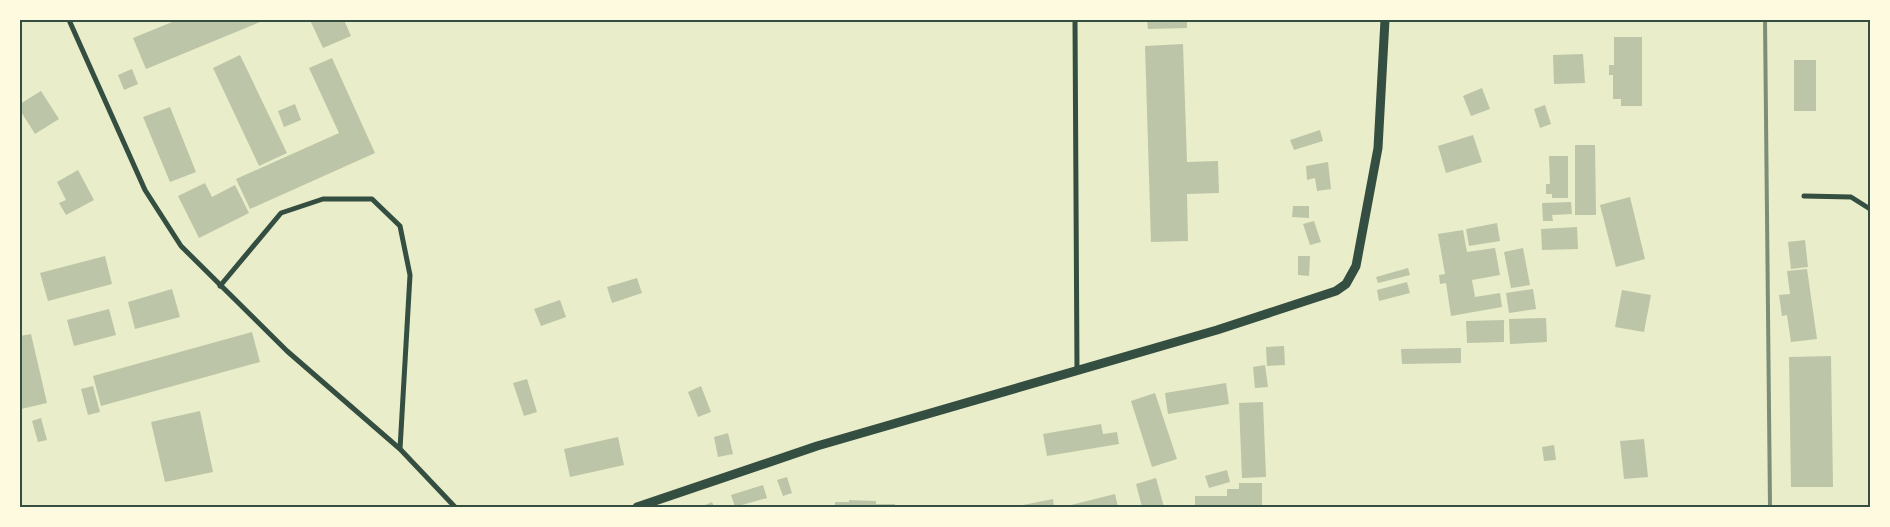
<svg xmlns="http://www.w3.org/2000/svg" width="1890" height="527" viewBox="0 0 1890 527" font-family="'Noto Sans',sans-serif">
	<style>
		.building { fill: #bcc5a7 }
		.lines { fill: none; stroke-linecap: round; stroke-linejoin: round }
		.minor { stroke: #344e41; stroke-width: 5 }
		.tertiary { stroke: #344e41; stroke-width: 9 }
		.rail { stroke: #7c8e77; stroke-width: 4 }
		.neatline { fill: none; stroke: #344e41; stroke-width: 2 }
	</style>
	<rect width="100%" height="100%" fill="#e9edc9"/>
	<g class="building">
		<path d="M177,20H265L146,69L133,38Z"/>
		<path d="M310,20H344L351,36L323,48Z"/>
		<path d="M1147,20H1187V28L1148,29Z"/>
		<path d="M1614,37H1642V106H1621V99H1613V75H1609V65H1614Z"/>
		<path d="M1183,44L1187,162L1218,161L1219,193L1187,194L1188,241L1151,242L1145,46Z"/>
		<path d="M1583,54L1585,83L1554,84L1553,55Z"/>
		<path d="M240,55L287,153L259,166L213,68Z"/>
		<path d="M332,58L375,153L250,209L236,179L339,133L309,68Z"/>
		<rect x="1794" y="60" width="22" height="51"/>
		<path d="M132,69L138,84L124,90L118,75Z"/>
		<path d="M1482,88L1490,109L1471,116L1463,96Z"/>
		<path d="M41,91L59,119L35,134L20,110V104Z"/>
		<path d="M295,104L301,120L284,127L278,111Z"/>
		<path d="M1545,105L1551,124L1540,128L1534,109Z"/>
		<path d="M170,107L196,172L170,182L143,117Z"/>
		<path d="M1320,130L1323,141L1294,150L1290,140Z"/>
		<path d="M1473,135L1482,162L1446,173L1438,146Z"/>
		<path d="M1575,145H1595L1596,215H1575Z"/>
		<path d="M1549,156H1568V198H1552V194H1546V184H1550Z"/>
		<path d="M1328,162L1331,189L1317,191L1315,178L1307,180L1306,166Z"/>
		<path d="M78,170L94,200L66,215L59,203L66,200L57,182Z"/>
		<path d="M205,183L212,197L235,185L249,213L199,238L178,196Z"/>
		<path d="M1630,197L1645,259L1616,267L1600,205Z"/>
		<path d="M1571,202L1572,214L1552,215L1553,221H1543L1542,203Z"/>
		<path d="M1293,206H1309V218L1292,217Z"/>
		<path d="M1314,221L1321,242L1310,245L1303,224Z"/>
		<path d="M1497,223L1500,241L1469,246L1466,229Z"/>
		<path d="M1577,227L1578,249L1542,250L1541,229Z"/>
		<path d="M1463,230L1467,252L1495,248L1500,275L1472,280L1475,297L1500,293L1502,307L1451,316L1446,283L1440,284L1439,275L1445,274L1438,234Z"/>
		<path d="M1805,240L1808,267L1791,269L1788,242Z"/>
		<path d="M1523,248L1530,285L1511,288L1504,252Z"/>
		<path d="M105,256L112,284L48,301L40,273Z"/>
		<path d="M1298,256H1310L1309,276L1298,275Z"/>
		<path d="M1408,268L1410,275L1378,283L1376,277Z"/>
		<path d="M1807,269L1817,339L1791,342L1787,315L1782,316L1779,295L1790,294L1787,271Z"/>
		<path d="M637,278L642,293L612,303L607,287Z"/>
		<path d="M1407,282L1410,293L1379,301L1377,290Z"/>
		<path d="M172,289L180,317L135,329L128,302Z"/>
		<path d="M1533,289L1536,309L1509,313L1506,293Z"/>
		<path d="M1622,290L1651,295L1644,332L1615,327Z"/>
		<path d="M560,300L566,317L541,326L534,309Z"/>
		<path d="M109,309L116,335L74,346L67,320Z"/>
		<path d="M1546,318L1547,342L1510,344L1509,319Z"/>
		<path d="M1504,320V342L1467,343L1466,321Z"/>
		<path d="M252,332L260,362L101,406L93,376Z"/>
		<path d="M31,334L47,403L21,409L20,336Z"/>
		<path d="M1284,346L1285,365L1267,366L1266,347Z"/>
		<path d="M1461,348V363L1402,364L1401,349Z"/>
		<path d="M1831,356L1833,487H1791L1789,357Z"/>
		<path d="M1265,365L1268,387L1255,388L1253,367Z"/>
		<path d="M527,379L537,412L524,416L513,383Z"/>
		<path d="M1226,383L1229,404L1168,414L1165,393Z"/>
		<path d="M93,386L100,412L88,415L81,389Z"/>
		<path d="M701,386L711,412L698,417L688,392Z"/>
		<path d="M1155,393L1177,459L1152,467L1131,401Z"/>
		<path d="M1263,402L1266,477L1242,478L1239,403Z"/>
		<path d="M200,411L213,472L165,482L151,422Z"/>
		<path d="M41,418L47,440L38,442L32,421Z"/>
		<path d="M1101,424L1103,434L1117,432L1119,444L1047,456L1043,434Z"/>
		<path d="M728,433L733,454L718,457L714,437Z"/>
		<path d="M618,437L624,465L570,477L564,449Z"/>
		<path d="M1644,439L1648,477L1624,479L1620,441Z"/>
		<path d="M1554,445L1556,460L1544,461L1542,447Z"/>
		<path d="M1227,470L1230,482L1209,488L1205,476Z"/>
		<path d="M787,477L792,493L783,496L777,480Z"/>
		<path d="M1156,478L1164,507H1142L1136,484Z"/>
		<path d="M1239,483H1262V507H1195V496H1227V489H1239Z"/>
		<path d="M763,485L767,498L735,507L731,495Z"/>
		<path d="M1115,494L1118,507H1067V506Z"/>
		<path d="M1053,499L1054,507H1018V506Z"/>
		<path d="M849,500L876,501V504H895V507H835V502H849Z"/>
		<path d="M712,502L714,507H701Z"/>
	</g>
	<g class="lines">
		<g class="minor">
			<path d="M69,20L145,190L181,246L287,351L400,449L455,507"/>
			<path d="M1075,20L1077,370"/>
			<path d="M1804,196L1851,197L1870,209"/>
			<path d="M220,286L281,213L323,199H372L400,226L410,275L400,449"/>
		</g>
		<path class="tertiary" d="M637,507L817,446L1217,330L1336,291L1346,284L1356,266L1378,148L1385,20"/>
		<path class="rail" d="M1765,20L1770,507"/>
	</g>
	<rect width="1890" height="527" fill="none" stroke="#fefae0" stroke-width="42"/>
	<rect x="21" y="21" width="1848" height="485" class="neatline"/>
</svg>
